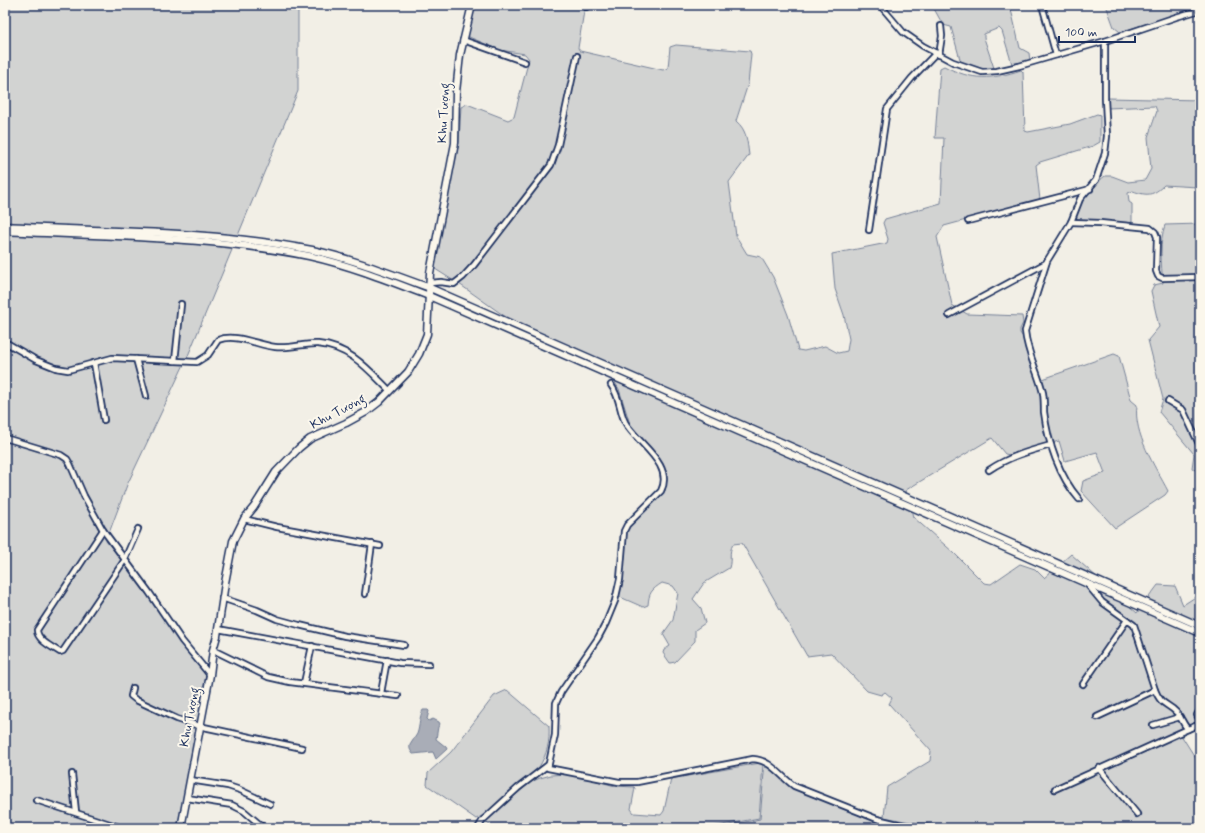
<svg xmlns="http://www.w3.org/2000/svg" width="1205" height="833" viewBox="0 0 1205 833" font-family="Mynerve,sans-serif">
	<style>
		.green { fill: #d2d3d2; stroke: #768198 }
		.water { fill: #a9adb7; stroke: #707b93 }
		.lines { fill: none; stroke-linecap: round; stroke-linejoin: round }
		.street-casing { stroke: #1b2f5e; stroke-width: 8 }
		.secondary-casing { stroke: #1b2f5e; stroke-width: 9 }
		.street { stroke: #fbf7ec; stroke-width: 4.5 }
		.secondary { stroke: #fbf7ec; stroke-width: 6 }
		.labels { text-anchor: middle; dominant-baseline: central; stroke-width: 4; stroke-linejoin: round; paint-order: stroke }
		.street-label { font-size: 13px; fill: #1b2f5e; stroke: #fbf7ec }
	</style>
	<rect width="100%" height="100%" fill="#f2efe6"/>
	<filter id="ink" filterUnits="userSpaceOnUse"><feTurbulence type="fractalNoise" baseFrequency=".025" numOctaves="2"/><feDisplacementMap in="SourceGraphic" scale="8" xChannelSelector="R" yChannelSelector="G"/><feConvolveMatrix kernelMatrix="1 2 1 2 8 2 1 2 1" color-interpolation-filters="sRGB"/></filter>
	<g filter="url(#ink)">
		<g class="green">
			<path d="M5,5H298V91L187,358L127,485L106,541L137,579L206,676L178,828H5Z"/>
			<path d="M475,5H585L578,48L580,51L663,70L668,68L670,47L676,45L750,51L751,54L748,84L736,121C747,130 747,141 749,155L729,182L736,236L747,254L761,257L773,277L788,315L798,350L804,351L825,346L838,353L847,351L849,339L844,315L835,289L832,254L887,243L888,239L883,223L885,219L941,203L944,138H935L940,68L944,66C973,81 991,80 1021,70L1023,72L1025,131L1028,132L1070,124L1097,114L1100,115V142L1093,146L1040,162L1036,165L1040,200L944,226L937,237L952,305L967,314L1022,316L1023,323L1020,329V333L1025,340L1037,381L1114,354L1119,356L1131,400L1137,405C1133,434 1155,466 1168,491L1165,495L1115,528L1081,491L1083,481L1105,473L1097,452L1065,461L1059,441L1010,455L1005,454L992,438L906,490L913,517L954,553L984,583L991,584L1020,564L1035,569L1044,578L1071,554L1137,613L1158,585L1175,586L1183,605L1200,594V726L1181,735L1200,765V828H942L884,817L887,787L930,761L931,751L889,704L892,698L885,692L881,695L867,691L831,653L807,656L742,543L733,544C728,554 732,558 729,568L704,583L693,599L701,608L705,623L695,630V641L675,662L670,663L663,653L664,650L670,646L663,634L673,620L678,593L673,586L662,583C651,590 649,593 648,605L643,607L620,597L619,594L623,580L624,537L628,526L665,491L667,473L657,455L630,424L619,389L614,381L537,339L462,286L435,269V261L459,142L461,107L467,104L508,120L514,117L529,59L525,54L500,50L469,37L467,31Z"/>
			<path d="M932,5H998L1001,8L1007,5H1010L1020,48L1029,53L1030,61L1015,66L1012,64L1002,31L999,28L984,34V38L994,68L985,70L961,63L951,27L943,25Z"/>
			<path d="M1106,5H1200V7L1120,32L1114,27Z"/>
			<path d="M1108,98L1200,100V188L1197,187L1164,185C1153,196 1147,196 1133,191L1128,193L1129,202L1132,204V222L1129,223L1077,219L1076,214C1082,199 1092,186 1105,176H1112L1128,182L1145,180L1151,169L1148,137L1157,111L1155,106L1108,108L1106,107L1107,99Z"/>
			<path d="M1200,224V473L1192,468L1194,454L1159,412L1163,399L1148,340L1159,327L1151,291L1154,285L1163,283C1161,264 1159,242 1165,225Z"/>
			<path d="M507,690L549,726C550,742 547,754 539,767L484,815L476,819L427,785L428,773L451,752L494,696Z"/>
			<path d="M765,761L801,790L899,828H714L760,819Z"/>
			<path d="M760,763L763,764L759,818L706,828H493L485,821L531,782L540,778L551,775L566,774L586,778L615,786L634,787L635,788L631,809L634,813L661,815L664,811L671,779Z"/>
		</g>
		<path class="water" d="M423,710H428L429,711L427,719L429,721L433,719L439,722L440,724L438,727L436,739L446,747L447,749L436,759L433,752L413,754C411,751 409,749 410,745C412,741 415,738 417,734C420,726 419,717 423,710Z"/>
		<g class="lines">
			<g class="street-casing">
				<g id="street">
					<path d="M880,5L903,32L923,46L953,62L982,72L997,71L1019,66L1105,41L1176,17L1200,10"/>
					<path d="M1042,5L1056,55"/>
					<path d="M586,7V5"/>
					<path d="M463,40L525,62"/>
					<path d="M939,55L942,36L941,26"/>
					<path d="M968,221L1090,189"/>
					<path d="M1071,222L1100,223L1150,228L1155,232L1157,237L1156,271L1158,276L1162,278L1200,277"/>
					<path d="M869,230L887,109L912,78L936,53"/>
					<path d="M430,283L441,282L454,284L463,277L474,265L551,165L558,145L577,56"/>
					<path d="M949,315L1046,263"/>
					<path d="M5,342L36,360L56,368L68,370L112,358L197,362L208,355L218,340C236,333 257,345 275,347C290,349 304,343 318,344C350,347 368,369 389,390"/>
					<path d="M136,359L146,396"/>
					<path d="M175,361L181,304"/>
					<path d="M94,363L104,420"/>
					<path d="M611,385C620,397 619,409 625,422C635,442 675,464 661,491L627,525L624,531L620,579L615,601L606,623L598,638L561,692L556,703L555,735L548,768L619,782H637L753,759C771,760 780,776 794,786L877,819L906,826L931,828"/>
					<path d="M1168,401L1183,410L1200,446"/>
					<path d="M5,438L61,455L67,459L70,464L84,496L103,530"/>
					<path d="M989,470C1008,457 1029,451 1051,445"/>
					<path d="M1079,499C1059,476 1048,443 1044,412C1044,406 1044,399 1043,393C1038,372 1027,353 1025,331L1047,261L1071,222L1080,199L1096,180L1105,153L1107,136L1105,99V41"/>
					<path d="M244,519L277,527L380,546"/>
					<path d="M138,529L124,561L63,651L60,652C52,647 37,640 37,630L103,530L149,592L182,641L210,675"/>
					<path d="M1087,584L1102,602L1134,625L1155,690C1162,707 1167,702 1177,713C1182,718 1183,725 1188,729L1200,724"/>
					<path d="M365,594L372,544"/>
					<path d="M222,598L257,610L277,619L299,625L345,636L404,645"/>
					<path d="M218,629L400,663L429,664"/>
					<path d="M213,650L268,677L290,682L398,696"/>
					<path d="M304,683L312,646"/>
					<path d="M1083,684L1127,620"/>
					<path d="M133,688L131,696L136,700L177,719L199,726L302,748"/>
					<path d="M381,693L387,660"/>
					<path d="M1200,710L1197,715L1200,721"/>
					<path d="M1097,717L1155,690"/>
					<path d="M1153,725L1180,717"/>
					<path d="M1099,768L1137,814"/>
					<path d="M72,774L76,812"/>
					<path d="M190,780L228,786L240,790L270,804"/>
					<path d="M1055,789L1188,729"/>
					<path d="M187,798L232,805L244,811L264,828"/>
					<path d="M36,800L122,828"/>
					<path d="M478,828L483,820L518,788L548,765"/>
				</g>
			</g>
			<g class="secondary-casing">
				<g id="secondary">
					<path d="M5,226C107,232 211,230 312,250C353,259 391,274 430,288L1200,626"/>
					<path d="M5,231C107,237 209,236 309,256C350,265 390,281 429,296L1200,633"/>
					<path d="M181,828L210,675L213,650L217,636L225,583L233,541L244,519L254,507L276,472L299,448L310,439L346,423L366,412L379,402L408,372L419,354L427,334L430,273L455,143L456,92L460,55L472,5"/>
				</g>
			</g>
			<use href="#street" class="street"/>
			<use href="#secondary" class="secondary"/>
		</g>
	</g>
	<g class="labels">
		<g class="street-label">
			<text transform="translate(444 113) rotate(-87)">Khu Tượng</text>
			<text transform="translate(338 412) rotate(-28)">Khu Tượng</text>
			<text transform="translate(190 717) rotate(-79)">Khu Tượng</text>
		</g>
	</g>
	<rect width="1205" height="833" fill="none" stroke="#fbf7ec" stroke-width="20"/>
	<rect x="10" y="10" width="1185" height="813" fill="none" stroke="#1b2f5e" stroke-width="1.5" filter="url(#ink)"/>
	<path d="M1059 36v6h76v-6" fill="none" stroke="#1b2f5e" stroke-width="2"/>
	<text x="1065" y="36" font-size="12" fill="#1b2f5e" stroke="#fbf7ec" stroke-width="3" paint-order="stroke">100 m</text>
</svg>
